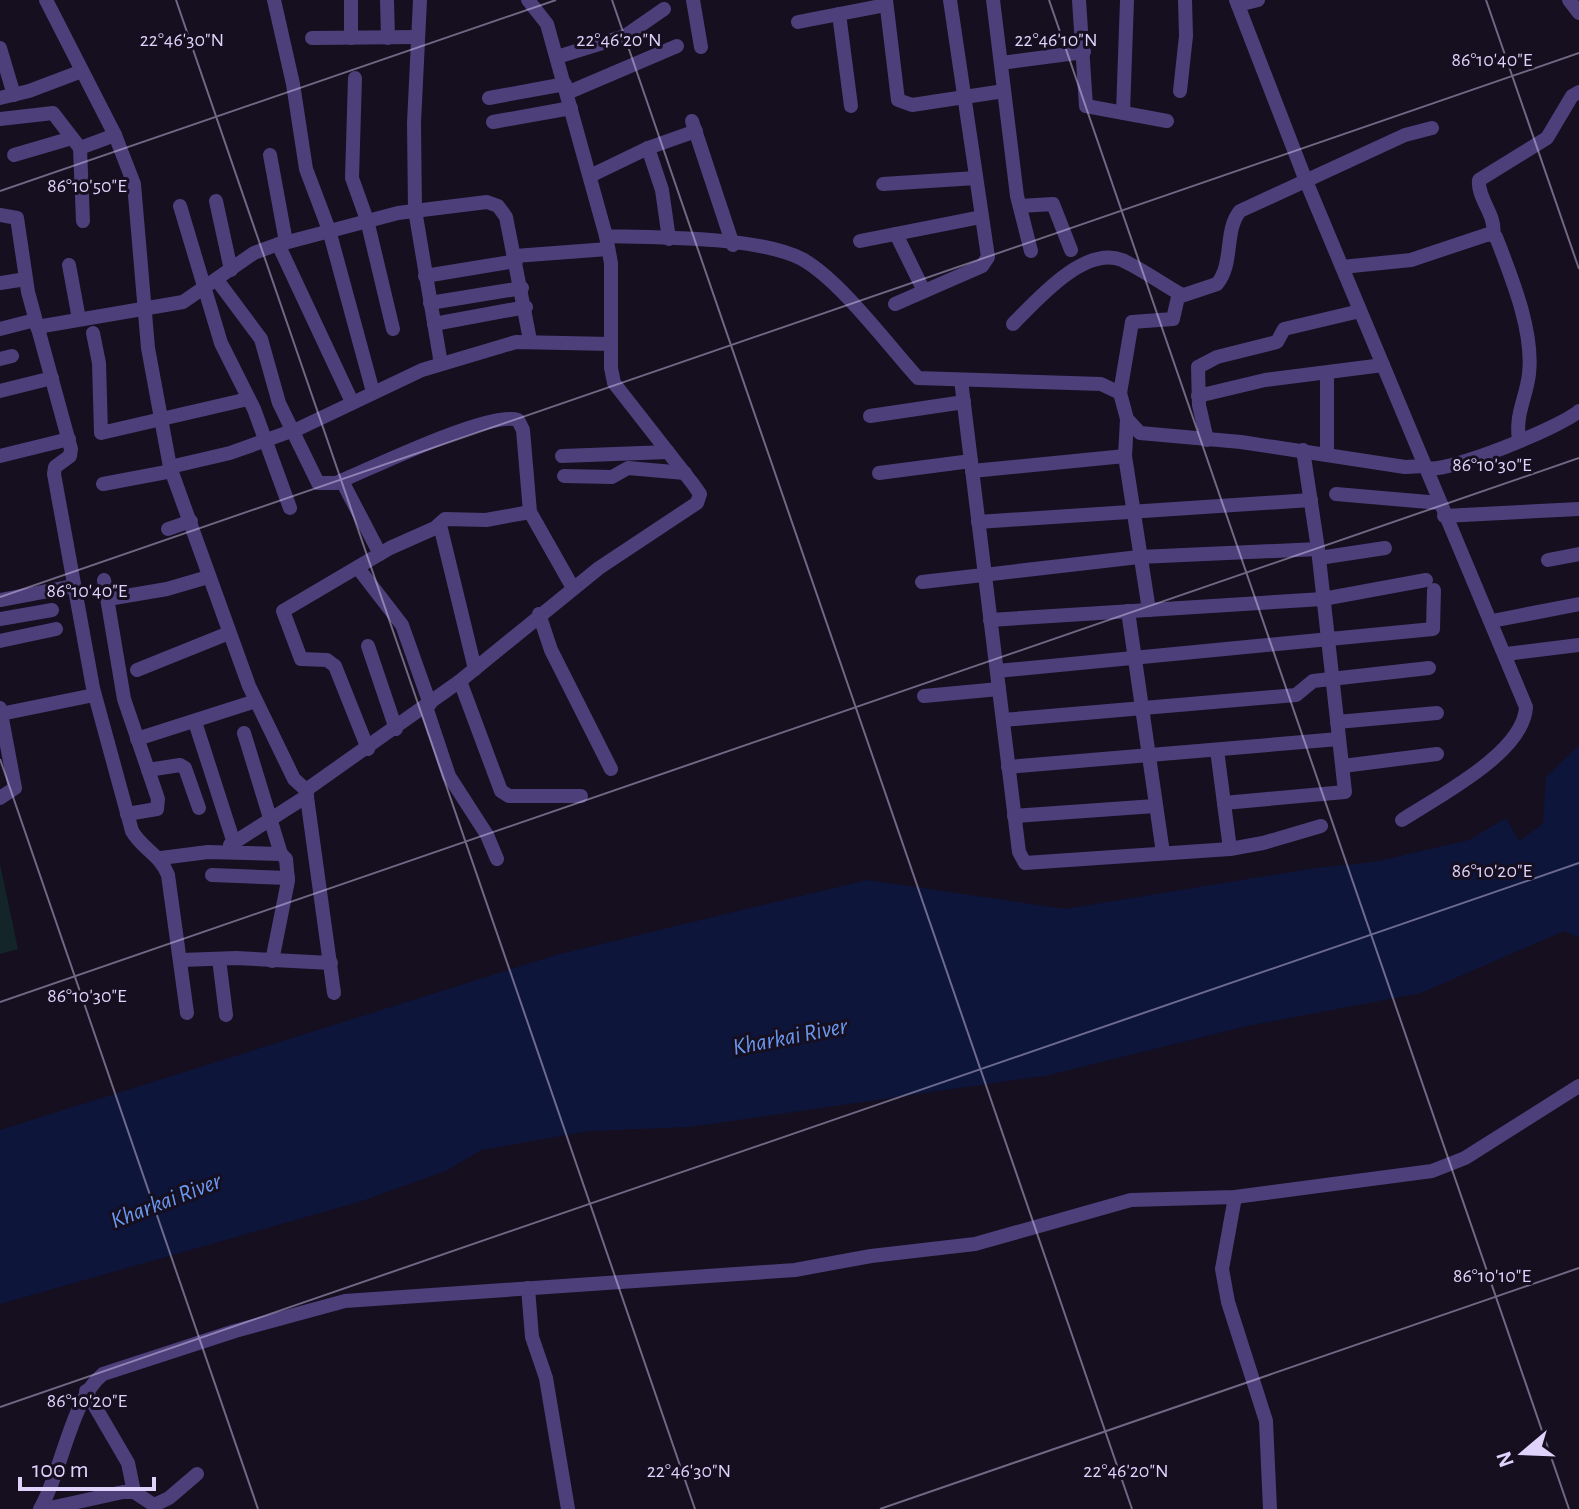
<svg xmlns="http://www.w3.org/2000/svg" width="1579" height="1509" viewBox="0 0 1579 1509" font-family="'Alegreya Sans',sans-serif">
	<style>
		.green { fill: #132529 }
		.water { fill: #0e153a }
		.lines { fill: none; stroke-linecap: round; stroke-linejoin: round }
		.minor { stroke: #4d3f7a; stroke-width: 14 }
		.ticks { fill: none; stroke: #dfd2fb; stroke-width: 2; stroke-opacity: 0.45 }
		.labels { text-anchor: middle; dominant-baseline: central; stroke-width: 6; stroke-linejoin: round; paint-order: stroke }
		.water-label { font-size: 24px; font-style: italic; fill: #6a98f0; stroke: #150f20 }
		.ticks-label { font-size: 20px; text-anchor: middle; fill: #dfd2fb; stroke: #150f20; stroke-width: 6; stroke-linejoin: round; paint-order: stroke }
	</style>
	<rect width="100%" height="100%" fill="#150f20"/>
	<path class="green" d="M0,864L18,949L0,954Z"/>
	<path class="water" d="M1579,745V938L1564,931L1421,993L1247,1026L1049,1075L689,1127L589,1131L481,1150L448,1170L362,1201L0,1304V1130L556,955L867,880L1065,909L1315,868L1374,862L1469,840L1506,818L1519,841L1543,824L1546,777Z"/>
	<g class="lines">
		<g class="minor">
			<path d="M46,0L115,135L134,184L148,348L170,467L249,686L294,779L306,790L460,681L599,568L697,503L700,494L693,484L614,383L611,368V263L606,236"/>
			<path d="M274,0L293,84L306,169L329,230L373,392"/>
			<path d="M387,0L388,38"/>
			<path d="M420,0L414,123L415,210L441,364"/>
			<path d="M528,0L547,24L606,236C659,238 757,236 802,259C840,280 888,345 918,378L1101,384L1120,393L1127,419L1140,433L1241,442L1405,467L1425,466"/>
			<path d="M693,0L701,47"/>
			<path d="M886,0L898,100L912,105L1004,91"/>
			<path d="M993,0L1017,196L1031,251"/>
			<path d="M1079,0L1086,106L1167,121"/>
			<path d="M1236,0L1306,181L1526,707C1524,753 1437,797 1402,820"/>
			<path d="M1569,0L1579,13"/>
			<path d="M1238,5L1258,0"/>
			<path d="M839,14L851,106"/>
			<path d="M798,22L886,5"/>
			<path d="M312,38L418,37"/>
			<path d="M351,38V0"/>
			<path d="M0,48L14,95"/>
			<path d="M557,57L625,36L664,9"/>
			<path d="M1001,63L1084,52"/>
			<path d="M355,78L352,178L367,220L393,329"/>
			<path d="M1180,91L1186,36L1185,0"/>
			<path d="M567,93L677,46"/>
			<path d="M0,98L29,91L82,71"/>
			<path d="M489,98L565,84"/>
			<path d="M1123,113L1127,0"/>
			<path d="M0,119L53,113L80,148L115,135"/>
			<path d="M692,121L733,245"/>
			<path d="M493,122L571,108"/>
			<path d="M80,148L83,221"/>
			<path d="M648,148L662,190L669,239"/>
			<path d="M14,155L72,138"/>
			<path d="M270,155L286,242"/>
			<path d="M590,176L648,148L696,131"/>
			<path d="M883,184L976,178"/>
			<path d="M216,201L231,270"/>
			<path d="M180,206L221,343L254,409L290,508"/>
			<path d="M1020,206L1053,204L1071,250"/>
			<path d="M0,215L17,218L28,292L71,449L70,456L55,467L54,474L93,688L132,831C142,849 160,854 168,875L187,1013"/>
			<path d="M896,234L924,291"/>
			<path d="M1493,235C1497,215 1477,199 1479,180L1547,138L1572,96L1579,92"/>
			<path d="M860,241L981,217"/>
			<path d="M278,244L352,402"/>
			<path d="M515,256L608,249"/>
			<path d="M69,265L79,319"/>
			<path d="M1342,267L1411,260L1489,234L1496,237C1511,276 1534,331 1529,374C1526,399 1515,414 1519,440"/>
			<path d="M425,276L516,261"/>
			<path d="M217,280L261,339L279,403L318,483H336C368,470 490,410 518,420L523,430L530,512L573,588"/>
			<path d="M0,283L26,279"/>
			<path d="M430,303L522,288"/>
			<path d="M895,304L982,266L988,257L950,0"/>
			<path d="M434,324L526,307"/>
			<path d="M1013,324C1036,301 1084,245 1122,260C1142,269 1162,284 1182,295"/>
			<path d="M37,327L183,302L254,253L273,246L398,213L487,202L498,206L506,217L530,340"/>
			<path d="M0,329L35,320"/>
			<path d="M93,333L99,363L101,433L248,399"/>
			<path d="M0,359L12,356"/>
			<path d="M961,380L1019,852L1025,863L1230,849L1263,843L1321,826"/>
			<path d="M0,391L52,378"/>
			<path d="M1120,393L1132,322L1173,319L1178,297L1217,284C1234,264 1224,230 1240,211L1405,135L1432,128"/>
			<path d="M1198,396L1265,380L1383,365"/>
			<path d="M870,416L964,402"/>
			<path d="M1127,419L1125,456L1149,610"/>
			<path d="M1207,440L1199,405L1198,367L1217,357L1277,342L1284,329L1360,311"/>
			<path d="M1327,453V373"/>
			<path d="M0,456L69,439"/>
			<path d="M562,456L668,452"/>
			<path d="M170,467L230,453L300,428L422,370L516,342L611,344"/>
			<path d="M1427,468C1449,473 1561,427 1579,411"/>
			<path d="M972,471L1125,456"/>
			<path d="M879,473L971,461"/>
			<path d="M564,476L612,477L628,468L685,473"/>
			<path d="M342,481L380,554"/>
			<path d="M103,484L172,471"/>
			<path d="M1336,494L1440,503"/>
			<path d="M1444,516L1579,509"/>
			<path d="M978,522L1311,500"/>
			<path d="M440,525L475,669"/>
			<path d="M168,529L191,521"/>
			<path d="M1319,558L1385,548"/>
			<path d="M1548,560L1579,554"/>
			<path d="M358,568L402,625L430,704"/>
			<path d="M104,580L124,699L158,799L157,809L127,814"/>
			<path d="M922,582L1139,557L1318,549"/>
			<path d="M108,599L167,589L208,577"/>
			<path d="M0,600L74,586"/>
			<path d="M1128,611L1163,853"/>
			<path d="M539,614L551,650L611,769"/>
			<path d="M0,619L52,610"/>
			<path d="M990,620L1323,599L1426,580"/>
			<path d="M1492,621L1579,604"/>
			<path d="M0,641L56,629"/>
			<path d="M368,646L396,729"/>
			<path d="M1506,654L1579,645"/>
			<path d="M137,670L229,633"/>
			<path d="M997,671L1433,629L1434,590"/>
			<path d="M460,681L501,791L509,796H581"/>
			<path d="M924,696L999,689"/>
			<path d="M426,707L449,776L487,835L497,859"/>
			<path d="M0,708L15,788L0,798"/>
			<path d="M1,714L94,695"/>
			<path d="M1003,720L1296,695L1313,681L1429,668"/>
			<path d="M195,722L233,840"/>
			<path d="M1337,722L1437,713"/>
			<path d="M244,733L281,854"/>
			<path d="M137,739L256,701"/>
			<path d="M368,749L335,666L327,660L301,659L283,611L390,548L435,528L445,519L486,520L530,512"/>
			<path d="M1217,750L1230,849"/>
			<path d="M1343,766L1437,754"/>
			<path d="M1008,767L1339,739"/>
			<path d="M148,770L180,765L185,768L199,808"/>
			<path d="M306,790L334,993"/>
			<path d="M1224,803L1345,792L1318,549L1303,450"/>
			<path d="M1014,816L1155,806"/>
			<path d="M230,845L307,796"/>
			<path d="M161,858L208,852L281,854L286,859L288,881L272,961"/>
			<path d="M212,875L288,878"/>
			<path d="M219,959L226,1015"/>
			<path d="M181,960L236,958L331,963"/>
			<path d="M1235,1197L1222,1269L1228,1302L1266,1421L1270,1509"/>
			<path d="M528,1288L532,1337L546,1378L568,1509"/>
			<path d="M86,1391L128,1463L134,1492"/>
			<path d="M40,1509C62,1472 71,1399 103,1374L235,1331L345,1301L795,1270L871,1256L975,1244L1131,1200L1235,1197L1432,1171L1465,1158L1579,1086"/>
			<path d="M45,1509L123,1492H134L154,1505L169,1498L197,1474"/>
		</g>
	</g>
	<path class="ticks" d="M176,0L695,1509M612,0L1132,1509M1049,0L1569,1509M1486,0L1579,269M0,191L556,0M0,597L1579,53M0,759L258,1509M0,1002L1579,458M0,1407L1579,863M880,1509L1579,1268"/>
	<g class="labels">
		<g class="water-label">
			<text transform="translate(790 1037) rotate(-11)">Kharkai River</text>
			<text transform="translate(166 1201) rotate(-21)">Kharkai River</text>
		</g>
	</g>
	<g class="ticks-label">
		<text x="182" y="46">22°46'30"N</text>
		<text x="619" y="46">22°46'20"N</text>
		<text x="1056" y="46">22°46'10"N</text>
		<text x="1492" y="66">86°10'40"E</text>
		<text x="87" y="192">86°10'50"E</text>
		<text x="1492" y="471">86°10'30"E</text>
		<text x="87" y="597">86°10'40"E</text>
		<text x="1492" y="877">86°10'20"E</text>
		<text x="87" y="1002">86°10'30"E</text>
		<text x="1492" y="1282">86°10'10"E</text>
		<text x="87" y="1407">86°10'20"E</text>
		<text x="689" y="1477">22°46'30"N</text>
		<text x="1126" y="1477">22°46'20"N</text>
	</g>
	<g transform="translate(1523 1453) rotate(251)" stroke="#150f20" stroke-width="6" paint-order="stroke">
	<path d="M0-6L14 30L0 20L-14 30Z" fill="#dfd2fb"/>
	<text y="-12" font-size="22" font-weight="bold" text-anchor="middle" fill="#dfd2fb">N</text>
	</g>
	<path d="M20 1477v12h134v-12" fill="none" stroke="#dfd2fb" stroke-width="4"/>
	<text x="32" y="1477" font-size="24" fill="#dfd2fb" stroke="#150f20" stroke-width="6" paint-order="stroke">100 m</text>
</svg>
